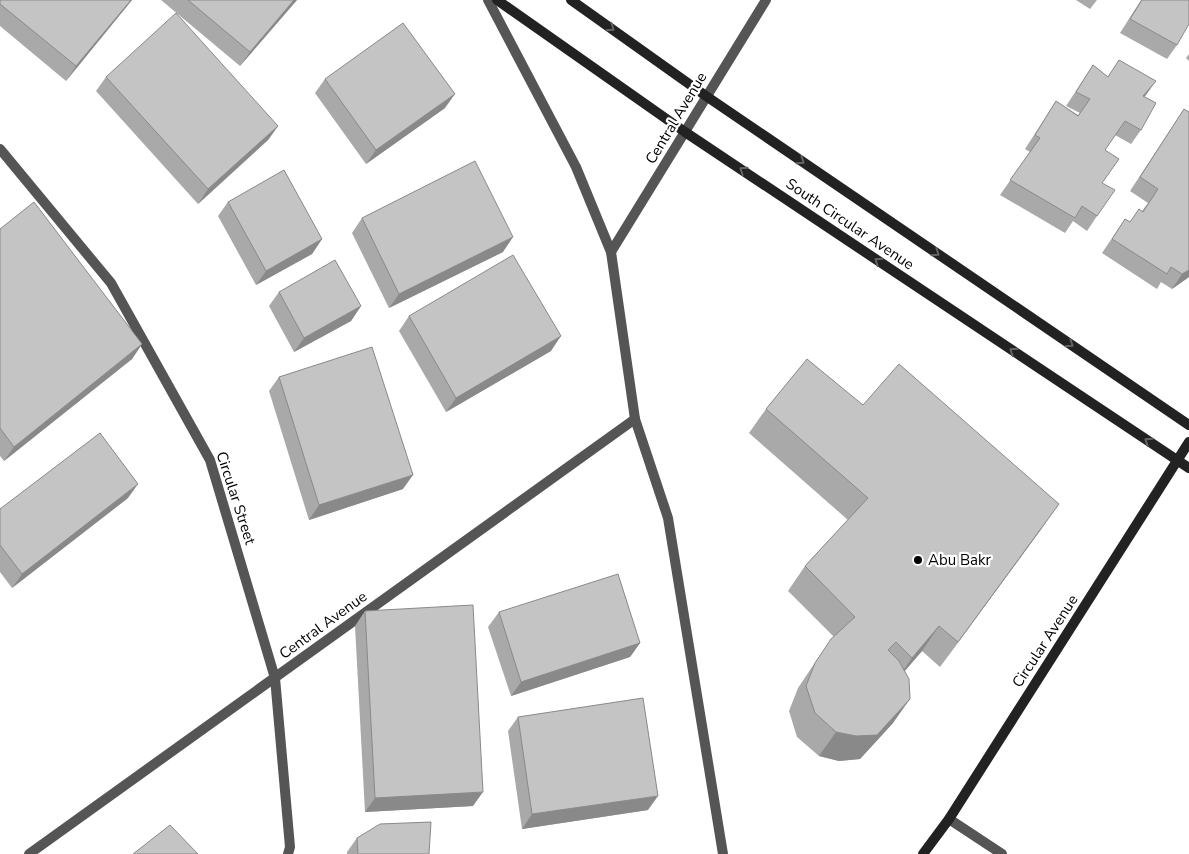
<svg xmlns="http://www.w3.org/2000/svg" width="1189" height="854" viewBox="0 0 1189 854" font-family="'Nunito Sans',sans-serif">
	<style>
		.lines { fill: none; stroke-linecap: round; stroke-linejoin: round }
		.street { stroke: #555; stroke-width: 10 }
		.secondary { stroke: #222; stroke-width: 10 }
		.wall { fill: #a9a9a9 }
		.shaded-wall { fill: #898989 }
		.building { fill: #c4c4c4; stroke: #898989 }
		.oneway { stroke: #646464 }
		.poi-dot { fill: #000; stroke: #fff; stroke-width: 2 }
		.labels { text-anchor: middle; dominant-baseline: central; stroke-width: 4.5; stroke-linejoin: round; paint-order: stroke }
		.street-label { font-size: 15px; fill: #000; stroke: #fff }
		.poi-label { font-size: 15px; fill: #000; stroke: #fff; text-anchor: start }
	</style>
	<rect width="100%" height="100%" fill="#fff"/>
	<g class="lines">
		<g class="street">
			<path d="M488,0L576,167L611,252L635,419L668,518L723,854"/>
			<path d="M0,149L111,283L210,460L275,678L290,847L288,854"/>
			<path d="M611,252L766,0"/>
			<path d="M949,819L1002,854"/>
			<path d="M29,854L635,419"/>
		</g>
		<g class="secondary">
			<path d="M497,0L685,132L1189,468"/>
			<path d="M571,0L706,96L1189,425"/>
			<path d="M923,854L949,819L1189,442"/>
		</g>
	</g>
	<g class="wall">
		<path d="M0,0H132L66,81L0,26Z"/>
		<path d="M161,0H297L240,66Z"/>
		<path d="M1076,0H1097L1090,9Z"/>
		<path d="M1141,0H1189L1177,45L1167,59L1120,33Z"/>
		<path d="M1189,54V61L1186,58Z"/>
		<path d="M1119,60L1144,96L1141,130L1131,144L1115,135L1105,150L1102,183L1097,216L1087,231L1073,221L1065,233L1000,195L1030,152L1025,149L1056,101L1078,115L1080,113L1066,106L1093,65L1108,77Z"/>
		<path d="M106,77L278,126L268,140L198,204L96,91Z"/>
		<path d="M325,79L445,108L366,164L315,93Z"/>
		<path d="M1184,109L1189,112V277L1172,289L1161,282L1157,289L1102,253L1125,219L1130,222L1142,211L1148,203L1130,191Z"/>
		<path d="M228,202L322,239L312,254L256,285L218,216Z"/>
		<path d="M362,218L503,252L389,308L352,233Z"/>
		<path d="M0,229L142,344L132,359L4,461L0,456Z"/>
		<path d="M279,292L361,306L351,321L294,352L269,306Z"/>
		<path d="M409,316L551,351L446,412L399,331Z"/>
		<path d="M279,377L403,489L309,520L269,391Z"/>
		<path d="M863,405L1042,528L940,667L922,651L905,671L893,723L860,759L839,761L819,756L797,737L789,711L798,688L814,664L834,637L788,591L805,566L848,520L749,433L766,409Z"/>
		<path d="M128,498L12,588L0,572V509Z"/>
		<path d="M365,611L473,806L365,812L355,626Z"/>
		<path d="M499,612L640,643L630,657L511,696L488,627Z"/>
		<path d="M518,717L648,810L522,829L508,731Z"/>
		<path d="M357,838L429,854H347V852Z"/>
	</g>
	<g class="shaded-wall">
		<path d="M131,0H132L66,81L76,66Z"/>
		<path d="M294,0H297L240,66L250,52Z"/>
		<path d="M1156,81L1146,95L1133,110L1143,96Z"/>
		<path d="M455,94L445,108L366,164L376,150Z"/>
		<path d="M278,126L268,140L198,204L208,189Z"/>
		<path d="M513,237L503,252L389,308L399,294Z"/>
		<path d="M322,239L312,254L256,285L266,271Z"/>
		<path d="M1189,270V277L1172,289L1182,274Z"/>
		<path d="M361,306L351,321L294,352L304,338Z"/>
		<path d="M561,336L551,351L446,412L456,398Z"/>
		<path d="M142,344L132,359L4,461L14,447Z"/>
		<path d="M413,475L403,489L309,520L319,505Z"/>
		<path d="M138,484L128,498L12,588L22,574Z"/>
		<path d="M1059,504L1042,528L940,667L958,642Z"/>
		<path d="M939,626L922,651L895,682L912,658Z"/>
		<path d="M640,643L630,657L511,696L521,682Z"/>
		<path d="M910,699L893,723L860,759L839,761L819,756L836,732Z"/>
		<path d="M483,792L473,806L365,812L375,798Z"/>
		<path d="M658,796L648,810L522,829L532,814Z"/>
	</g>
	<g class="building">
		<path d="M0,0H131L76,66L0,4Z"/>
		<path d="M188,0H294L250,52Z"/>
		<path d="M1142,0H1189V24L1177,45L1130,19Z"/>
		<path d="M176,13L278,126L208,189L106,77Z"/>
		<path d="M403,23L455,94L376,150L325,79Z"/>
		<path d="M1119,60L1156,81L1143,96L1156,103L1141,130L1125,121L1105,150L1119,159L1102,183L1115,190L1097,216L1082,206L1075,218L1010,180L1040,138L1035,135L1056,101L1078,116L1090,99L1076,92L1093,65L1108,77Z"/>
		<path d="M1184,109L1189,112V270L1182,274L1171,267L1167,274L1112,239L1125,219L1130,222L1139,209L1143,212L1158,189L1140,177Z"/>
		<path d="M475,161L513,237L399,294L362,218Z"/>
		<path d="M284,170L322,239L266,271L228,202Z"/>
		<path d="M34,202L142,344L14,447L0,428V229Z"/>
		<path d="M513,255L561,336L456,398L409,316Z"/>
		<path d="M335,260L361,306L304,338L279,292Z"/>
		<path d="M372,347L413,475L319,505L279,377Z"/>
		<path d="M807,359L863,405L899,364L1059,504L958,642L939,626L912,658L896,642L888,650L899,661L909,679L910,699L877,735L856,736L836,732L815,713L806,686L815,663L831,639L855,617L805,566L868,498L766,409Z"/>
		<path d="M100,433L138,484L22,574L0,545V509Z"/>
		<path d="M618,574L640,643L521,682L499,612Z"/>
		<path d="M473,605L483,792L375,798L365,611Z"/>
		<path d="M643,698L658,796L532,814L518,717Z"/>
		<path d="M431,822L429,854H358L357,838L380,824Z"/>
		<path d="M170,825L198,854H133Z"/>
	</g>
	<defs><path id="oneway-chevron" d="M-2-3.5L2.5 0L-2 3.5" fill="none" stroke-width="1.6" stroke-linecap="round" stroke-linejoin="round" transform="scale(1.25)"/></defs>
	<g class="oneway">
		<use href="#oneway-chevron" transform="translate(611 28) rotate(35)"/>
		<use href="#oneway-chevron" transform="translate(801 161) rotate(34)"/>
		<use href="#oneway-chevron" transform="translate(743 170) rotate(-146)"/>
		<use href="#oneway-chevron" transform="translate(936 253) rotate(34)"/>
		<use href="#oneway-chevron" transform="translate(878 261) rotate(-146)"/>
		<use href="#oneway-chevron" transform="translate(1070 344) rotate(34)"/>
		<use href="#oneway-chevron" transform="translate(1013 351) rotate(-146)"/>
		<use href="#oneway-chevron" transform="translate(1148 441) rotate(-146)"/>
	</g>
	<circle class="poi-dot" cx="918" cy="560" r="5"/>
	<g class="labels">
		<g class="street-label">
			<text transform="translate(676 118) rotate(-59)">Central Avenue</text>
			<text transform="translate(850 224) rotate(34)">South Circular Avenue</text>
			<text transform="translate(236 498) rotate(72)">Circular Street</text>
			<text transform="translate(323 625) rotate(-36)">Central Avenue</text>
			<text transform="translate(1045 641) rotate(-57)">Circular Avenue</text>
		</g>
		<g class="poi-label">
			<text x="928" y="560">Abu Bakr</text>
		</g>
	</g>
</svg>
